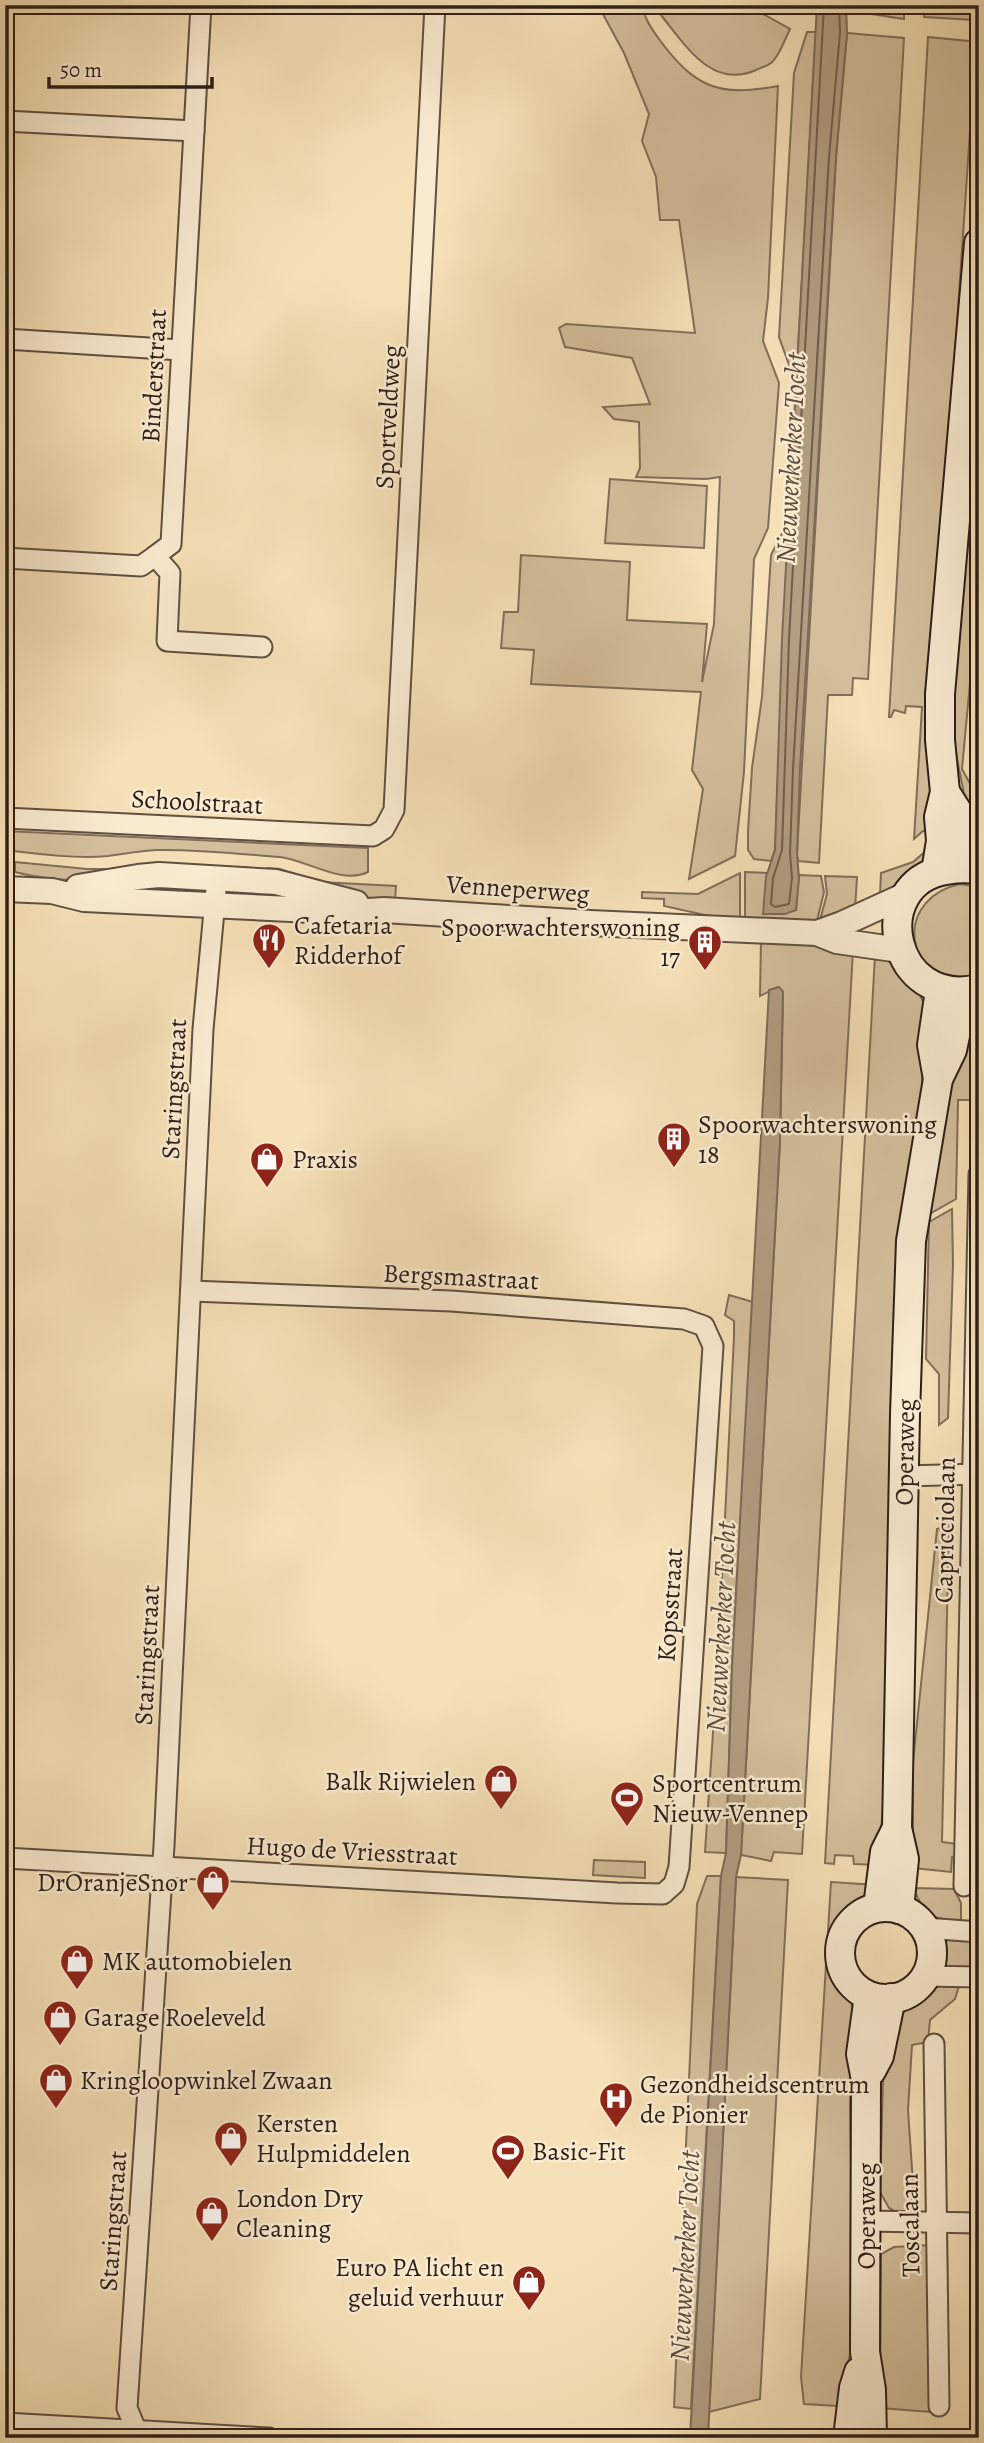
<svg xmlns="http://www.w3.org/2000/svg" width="984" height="2443" viewBox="0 0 984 2443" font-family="Alegreya,serif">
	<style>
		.green { fill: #d4bf9c; stroke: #816f5a; stroke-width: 2 }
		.water { fill: #b29e81; stroke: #7d6b57; stroke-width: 2 }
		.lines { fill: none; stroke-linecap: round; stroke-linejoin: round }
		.shore { stroke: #705e4d; stroke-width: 2 }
		.minor-casing { stroke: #604f40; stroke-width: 23 }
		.tertiary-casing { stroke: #604f40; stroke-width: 28 }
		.secondary-casing { stroke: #2e1f19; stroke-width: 32 }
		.minor { stroke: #f9ebd0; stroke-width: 19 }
		.tertiary { stroke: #f9ebd0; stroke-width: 24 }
		.secondary { stroke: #f9ebd0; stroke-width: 28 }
		.labels { text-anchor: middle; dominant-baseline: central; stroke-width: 5; stroke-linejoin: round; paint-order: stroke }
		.street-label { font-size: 26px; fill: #2e1f19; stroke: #f9ebd0 }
		.poi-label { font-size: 26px; fill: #2e1f19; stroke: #f9ebd0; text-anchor: start }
		.water-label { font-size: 28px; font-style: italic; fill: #5c4b3d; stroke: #f9ebd0 }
	</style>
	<rect width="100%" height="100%" fill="#f6e0b7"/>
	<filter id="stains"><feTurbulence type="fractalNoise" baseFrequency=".00286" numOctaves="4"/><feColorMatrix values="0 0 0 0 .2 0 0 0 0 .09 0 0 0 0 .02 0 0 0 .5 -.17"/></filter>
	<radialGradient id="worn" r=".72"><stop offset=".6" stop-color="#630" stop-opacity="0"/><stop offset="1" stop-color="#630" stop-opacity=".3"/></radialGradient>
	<g class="green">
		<path d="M598,5H643C643,17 652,29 659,39C695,88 718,97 778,86L768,298L763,341L779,383L768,528L754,559L744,772L735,856L689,879L703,789L692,770L701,692L531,684L534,650L501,648L504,612H518L521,555L630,562L627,620L707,624L702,682L714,624L720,477L706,479L636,477L640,468L639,422L614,419L603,407L650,404L632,358L565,347L559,328L566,324L695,333L679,220H660L656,177L642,141L649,114L624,53Z"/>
		<path d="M662,5H747L790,29C785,39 779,57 771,63C767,66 760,68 756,70C711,90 685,44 660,14L659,8Z"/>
		<path d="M846,5H904V19L845,10Z"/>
		<path d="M925,5H971L974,20L924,17Z"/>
		<path d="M807,32H816L796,384L779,337L794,73Z"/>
		<path d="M847,33L904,38L868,679L853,678L852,695H828L819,863L798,861L797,854L836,157Z"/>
		<path d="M928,37L979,42V46L971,116L949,443L933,829L923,831L914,839L922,707L906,706L905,713L894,710L891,717H889Z"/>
		<path d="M979,450V586L962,769L979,800V820L969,819L950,724L951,688Z"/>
		<path d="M610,479L707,486L704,548L605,543Z"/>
		<path d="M788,522L775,850L771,861L754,859L748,850V831L752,768L762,697L771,555Z"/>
		<path d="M5,831L368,848V872C342,885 307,860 280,857C241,854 194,849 156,850C139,851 124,854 108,856C75,859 38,854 5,850Z"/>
		<path d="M927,850L933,853L914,877L880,894L881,873L913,862Z"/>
		<path d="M15,862L87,869H120L157,863L199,865L201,867C139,875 77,889 15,872Z"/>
		<path d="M268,868L280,869L320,882L396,886L395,901L363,898L267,877Z"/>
		<path d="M745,872L767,873L764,914L796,910L799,875L821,876L824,892L817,921L745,919Z"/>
		<path d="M740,873V919L714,917L664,906V899L642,898V892L698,894Z"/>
		<path d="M825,876L857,877L855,909L820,920L827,894Z"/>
		<path d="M960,884L979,887V977C972,978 963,981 957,980C899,968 900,897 960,884Z"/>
		<path d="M761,940L794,941L853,950L802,1854L774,1852L771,1861L741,1855L780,1141L783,992L778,987L760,996Z"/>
		<path d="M875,955C899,962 919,986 926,1010L886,1773L878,1865L854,1864L853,1856L835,1855L834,1864L825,1863Z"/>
		<path d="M979,1003V1051L975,1063L973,1100H958L956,1199L924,1217L948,1092L975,1007Z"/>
		<path d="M952,1209L953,1265L948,1418L939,1425V1374L926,1359L929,1222Z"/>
		<path d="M729,1295L753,1302L732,1667L726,1853L705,1852L718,1658L734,1337V1321L725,1315Z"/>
		<path d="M949,1525L942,1842L957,1844L959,1855L952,1857L951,1872L913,1868V1762L937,1529Z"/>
		<path d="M594,1860L645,1862V1878L593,1875Z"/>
		<path d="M707,1876H721L691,2409L674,2407L697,1904Z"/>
		<path d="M736,1877L788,1880L760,2399L709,2412Z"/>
		<path d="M831,1882L876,1885C872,1912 835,1913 831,1949C828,1981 864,1999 851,2029L850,2113L854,2337L838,2406L804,2404L801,2377Z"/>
		<path d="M914,1888L954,1889L961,1903V1922C932,1919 923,1916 914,1888Z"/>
		<path d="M979,1939V1971L944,1968L945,1955L943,1940Z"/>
		<path d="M960,1983L955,1999L930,2020L928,2042L912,2045L908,2110L914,2198L906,2205L913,2213L900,2214L889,2208L880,2192L883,2078L897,2019L913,2002L940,1985Z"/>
		<path d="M930,2245L931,2412L880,2408L881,2254L894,2247Z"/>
	</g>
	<g class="water">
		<path d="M817,5H846L847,33L836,157L800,769L797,854L799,878L796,910L785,914H763L766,877L775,850L782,639Z"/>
		<path d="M779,987L783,992L780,1141L741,1855L736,1877L708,2438H690L721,1876L726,1853L732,1667L769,990Z"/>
	</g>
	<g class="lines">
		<path class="shore" d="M824,5L789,639L782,850L773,878L771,904L775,907L789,904L792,878L790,854L793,769L829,157L840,33L839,5"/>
		<g class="minor-casing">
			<g id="minor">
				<path d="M201,5L171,544L155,556L170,573L167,641L262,647"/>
				<path d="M5,121L194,131"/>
				<path d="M5,339L181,350"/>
				<path d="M5,558L141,566L155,556"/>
				<path d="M5,818L373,836L384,829L394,810L435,5"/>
				<path d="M905,1476L979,1474"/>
				<path d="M5,1858L617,1893L663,1894L674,1884L679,1867L713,1346L704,1326L684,1319L451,1301L191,1291"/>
				<path d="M964,1886L979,1174"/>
				<path d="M925,1928L979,1932"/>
				<path d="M925,1976L979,1977"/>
				<path d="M934,2044L939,2406"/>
				<path d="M867,2221L979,2223"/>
				<path d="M5,2423L269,2438"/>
				<path d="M137,2432L127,2408L164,1846L203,1029L217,879"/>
			</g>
		</g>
		<g class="tertiary-casing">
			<g id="tertiary">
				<path d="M78,887L138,877L159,875L276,882L356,903"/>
				<path d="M5,889L52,891L84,899L352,912L384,910L590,923L817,933L837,941L900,950"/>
				<path d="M817,933L842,924L908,894"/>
			</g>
		</g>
		<g class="secondary-casing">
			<g id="secondary">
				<path d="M945,792L959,814L964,867"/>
				<path d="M979,870C967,867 958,868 946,870C866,883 890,1010 979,989"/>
				<path d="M936,872L941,841L939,817L945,792L940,740V694L979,243"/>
				<path d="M938,1079L932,1045L940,990"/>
				<path d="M878,1907L885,1852L897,1828"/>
				<circle cx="886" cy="1953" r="46"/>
				<path d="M899,1909L904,1859L897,1828L905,1414L911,1241L938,1079L952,1050L964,992"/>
				<path d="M869,1996L861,2054L866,2080L865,2352L871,2390L872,2438"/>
				<path d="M871,2071L879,2056L891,1998"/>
				<path d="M848,2438L854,2388L859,2372"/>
			</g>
		</g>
		<use href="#minor" class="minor"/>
		<use href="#tertiary" class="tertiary"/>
		<use href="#secondary" class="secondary"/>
	</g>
	<defs>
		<g id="restaurant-pin" transform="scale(1.75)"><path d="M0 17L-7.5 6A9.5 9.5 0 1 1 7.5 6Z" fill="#8f2418" stroke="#f9ebd0"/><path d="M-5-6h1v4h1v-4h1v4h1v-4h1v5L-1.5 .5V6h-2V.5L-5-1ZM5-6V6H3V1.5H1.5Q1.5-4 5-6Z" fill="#fff"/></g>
		<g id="building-pin" transform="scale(1.75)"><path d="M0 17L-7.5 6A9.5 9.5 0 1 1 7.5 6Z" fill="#8f2418" stroke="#f9ebd0"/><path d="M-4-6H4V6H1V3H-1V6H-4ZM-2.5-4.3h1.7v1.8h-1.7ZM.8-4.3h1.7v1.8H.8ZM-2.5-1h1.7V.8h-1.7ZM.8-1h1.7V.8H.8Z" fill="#fff"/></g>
		<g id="shop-pin" transform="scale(1.75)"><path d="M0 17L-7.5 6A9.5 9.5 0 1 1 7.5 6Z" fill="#8f2418" stroke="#f9ebd0"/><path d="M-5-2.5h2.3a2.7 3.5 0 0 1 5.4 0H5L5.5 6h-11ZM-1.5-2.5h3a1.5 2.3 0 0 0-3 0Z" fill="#fff"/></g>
		<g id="stadium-pin" transform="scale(1.75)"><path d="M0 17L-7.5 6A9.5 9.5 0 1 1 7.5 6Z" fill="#8f2418" stroke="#f9ebd0"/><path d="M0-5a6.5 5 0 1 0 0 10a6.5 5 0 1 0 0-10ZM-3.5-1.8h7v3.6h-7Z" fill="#fff"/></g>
		<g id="hospital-pin" transform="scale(1.75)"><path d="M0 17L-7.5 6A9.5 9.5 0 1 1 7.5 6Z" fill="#8f2418" stroke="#f9ebd0"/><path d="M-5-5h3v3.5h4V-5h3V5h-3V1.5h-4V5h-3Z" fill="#fff"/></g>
	</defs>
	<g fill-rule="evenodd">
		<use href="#restaurant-pin" x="269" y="940"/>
		<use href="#building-pin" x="705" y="942"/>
		<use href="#building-pin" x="674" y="1139"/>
		<use href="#shop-pin" x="267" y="1159"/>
		<use href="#shop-pin" x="501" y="1781"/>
		<use href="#stadium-pin" x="627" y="1798"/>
		<use href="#shop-pin" x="213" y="1882"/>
		<use href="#shop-pin" x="77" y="1961"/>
		<use href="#shop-pin" x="60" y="2017"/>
		<use href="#shop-pin" x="56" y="2080"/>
		<use href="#hospital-pin" x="616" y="2099"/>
		<use href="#shop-pin" x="231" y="2138"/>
		<use href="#stadium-pin" x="508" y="2151"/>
		<use href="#shop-pin" x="212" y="2213"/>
		<use href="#shop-pin" x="529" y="2282"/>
	</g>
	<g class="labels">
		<g class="street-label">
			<text transform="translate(154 376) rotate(-87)">Binderstraat</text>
			<text transform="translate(388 417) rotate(-87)">Sportveldweg</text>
			<text transform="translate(197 802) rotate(3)">Schoolstraat</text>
			<text transform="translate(518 889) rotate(4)">Venneperweg</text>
			<text transform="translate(174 1089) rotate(-87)">Staringstraat</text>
			<text transform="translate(461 1277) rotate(3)">Bergsmastraat</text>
			<text transform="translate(905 1452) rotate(-89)">Operaweg</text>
			<text transform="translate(945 1530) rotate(-89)">Capricciolaan</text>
			<text transform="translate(670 1605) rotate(-86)">Kopsstraat</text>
			<text transform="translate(147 1655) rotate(-87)">Staringstraat</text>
			<text transform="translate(352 1851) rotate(3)">Hugo de Vriesstraat</text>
			<text transform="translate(866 2216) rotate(-90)">Operaweg</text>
			<text transform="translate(113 2221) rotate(-86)">Staringstraat</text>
			<text transform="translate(910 2225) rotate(-91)">Toscalaan</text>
		</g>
		<g class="poi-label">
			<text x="294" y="925">Cafetaria<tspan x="294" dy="30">Ridderhof</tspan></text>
			<text x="680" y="927" text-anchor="end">Spoorwachterswoning<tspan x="680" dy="30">17</tspan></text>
			<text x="698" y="1124">Spoorwachterswoning<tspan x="698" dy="30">18</tspan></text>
			<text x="292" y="1159">Praxis</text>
			<text x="476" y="1781" text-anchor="end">Balk Rijwielen</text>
			<text x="652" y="1783">Sportcentrum<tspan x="652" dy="30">Nieuw-Vennep</tspan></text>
			<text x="188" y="1882" text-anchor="end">DrOranjeSnor</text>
			<text x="102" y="1961">MK automobielen</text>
			<text x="84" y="2017">Garage Roeleveld</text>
			<text x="80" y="2080">Kringloopwinkel Zwaan</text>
			<text x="640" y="2084">Gezondheidscentrum<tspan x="640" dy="30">de Pionier</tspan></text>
			<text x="256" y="2123">Kersten<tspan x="256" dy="30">Hulpmiddelen</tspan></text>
			<text x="532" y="2151">Basic-Fit</text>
			<text x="236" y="2198">London Dry<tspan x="236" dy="30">Cleaning</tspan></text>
			<text x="504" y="2267" text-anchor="end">Euro PA licht en<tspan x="504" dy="30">geluid verhuur</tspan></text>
		</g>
		<g class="water-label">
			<text transform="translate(791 458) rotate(-87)">Nieuwerkerker Tocht</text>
			<text transform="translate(721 1627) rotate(-87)">Nieuwerkerker Tocht</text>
			<text transform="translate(685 2256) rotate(-87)">Nieuwerkerker Tocht</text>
		</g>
	</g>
	<rect width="984" height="2443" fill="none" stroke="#f6e0b7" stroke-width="28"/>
	<rect x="7" y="7" width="970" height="2429" fill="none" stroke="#2e1f19" stroke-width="3.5"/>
	<rect x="14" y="14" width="956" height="2415" fill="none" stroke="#2e1f19" stroke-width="2"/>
	<path d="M49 77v10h163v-10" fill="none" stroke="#2e1f19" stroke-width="3.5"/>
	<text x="60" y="77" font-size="21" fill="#2e1f19" stroke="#f9ebd0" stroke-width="5" paint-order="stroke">50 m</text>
	<rect width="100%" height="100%" filter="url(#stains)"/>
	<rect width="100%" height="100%" fill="url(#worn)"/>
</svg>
